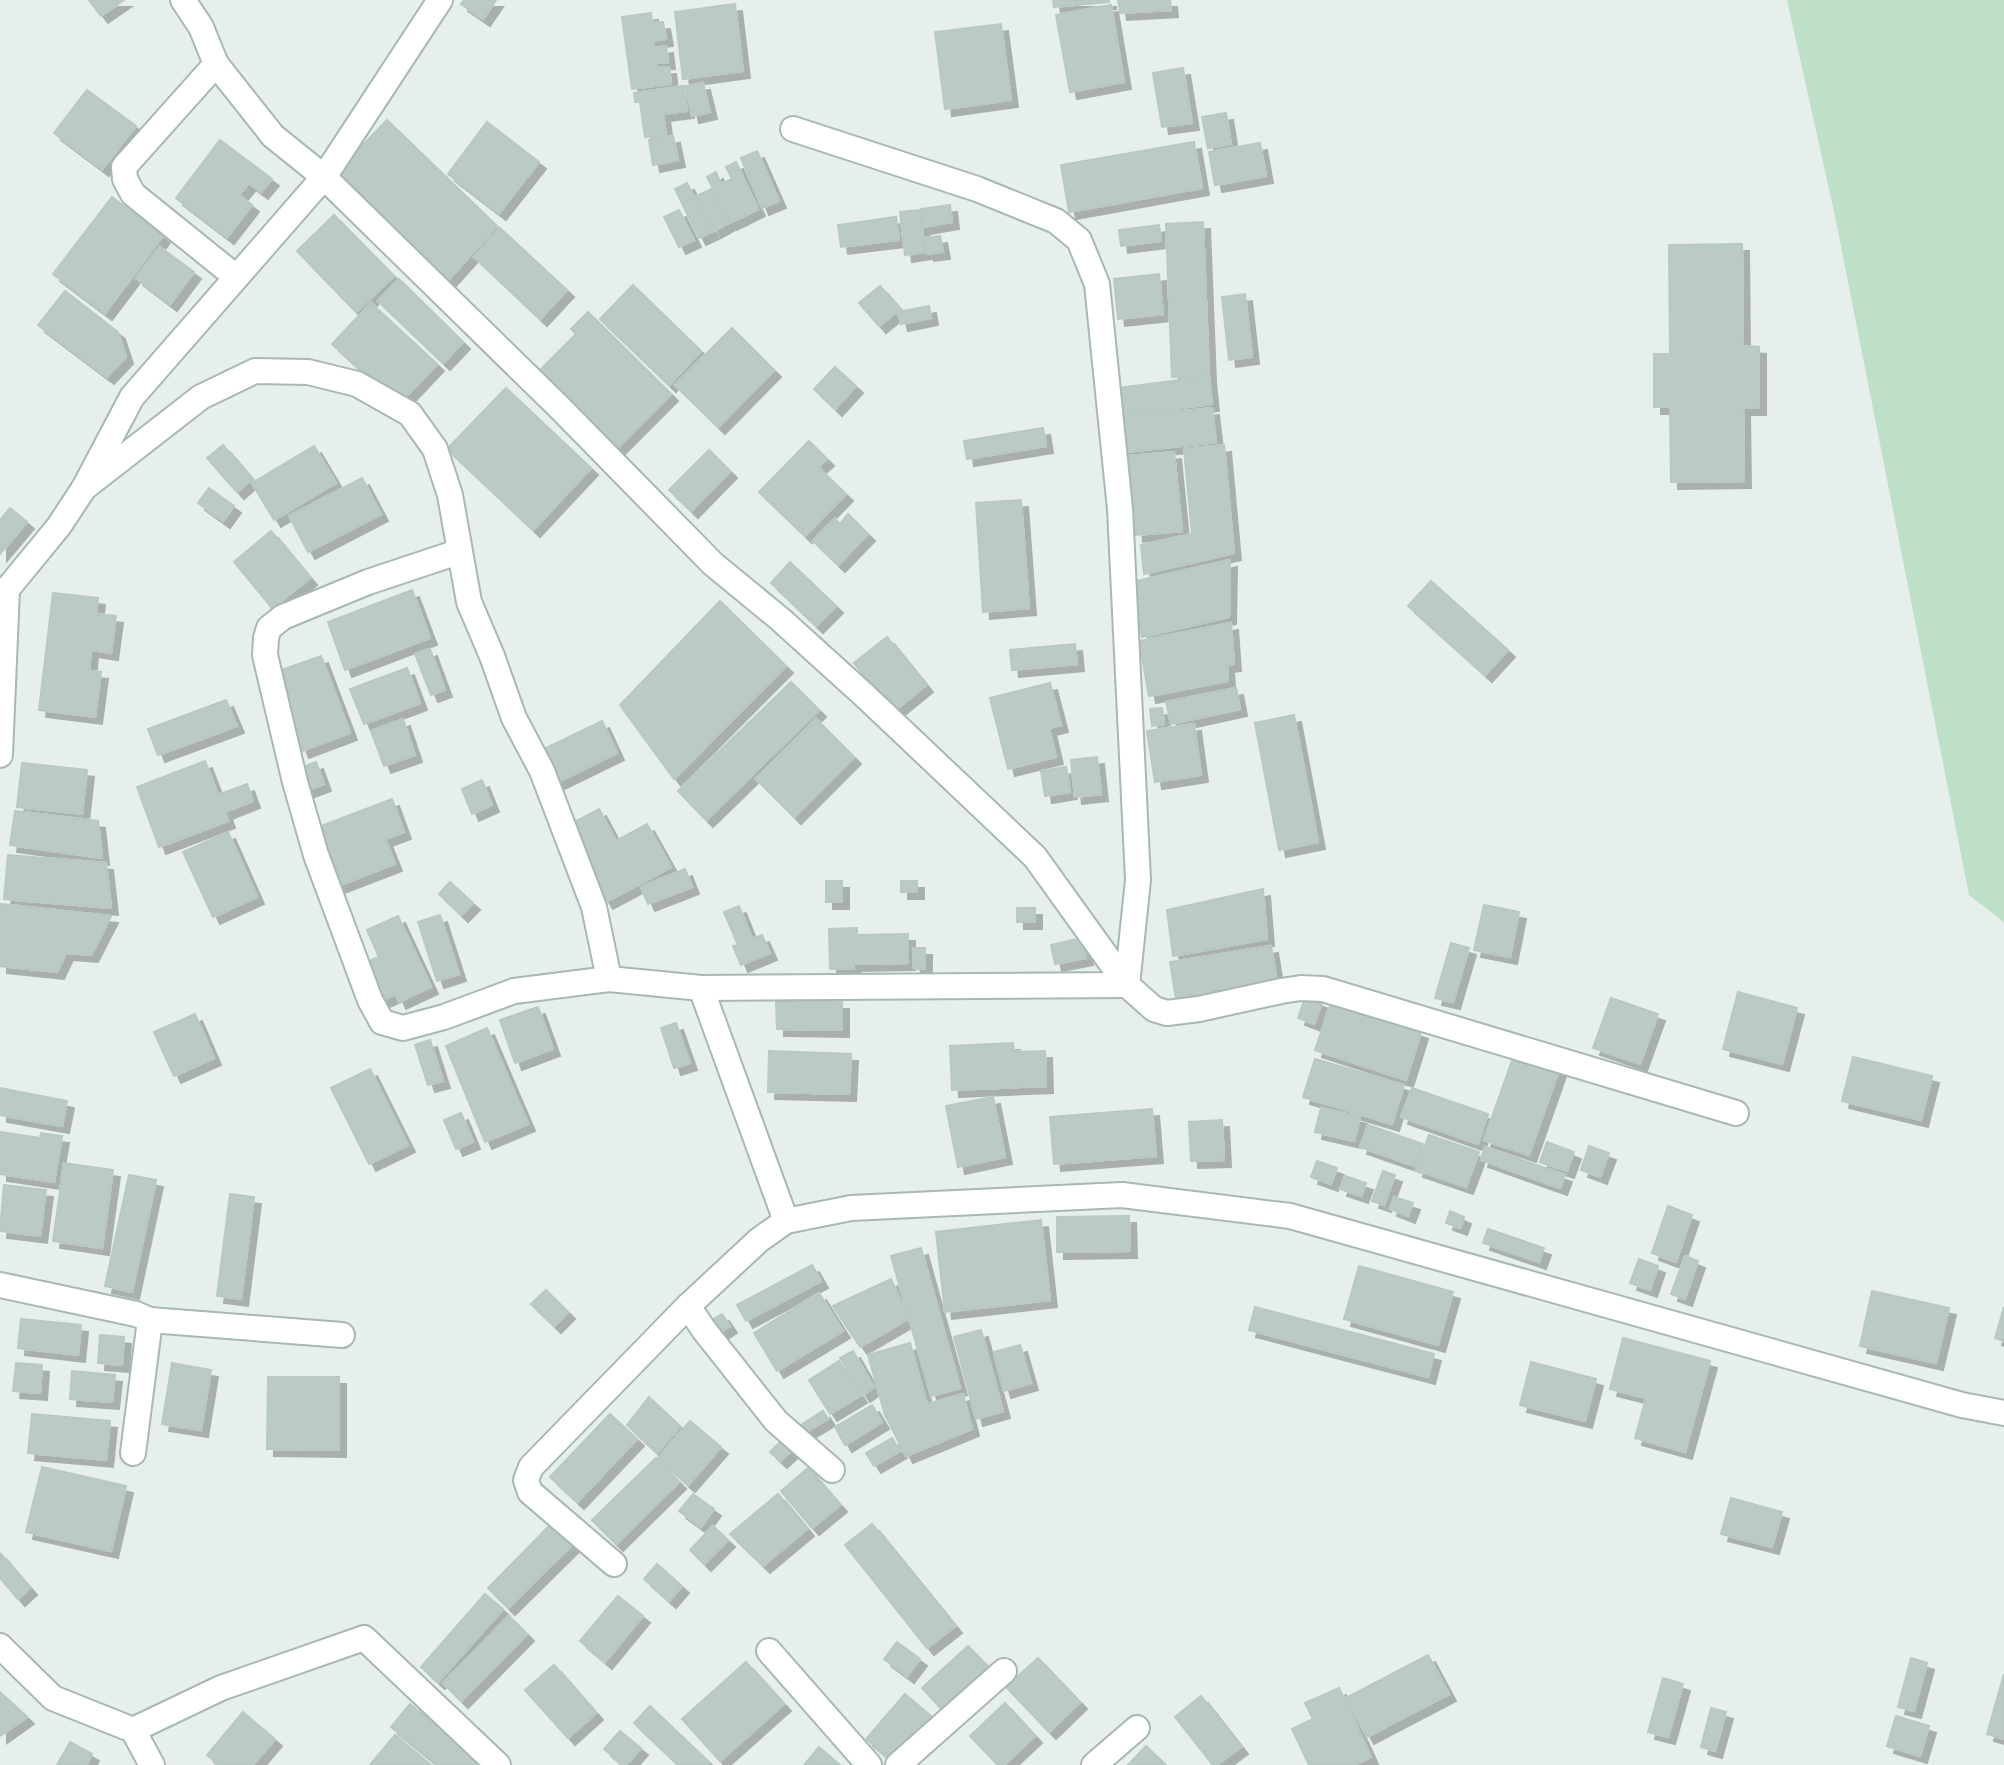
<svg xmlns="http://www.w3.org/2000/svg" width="2004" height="1765" viewBox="0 0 2004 1765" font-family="Barlow,sans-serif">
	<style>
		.green { fill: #bfe0c8 }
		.building { fill: #bbcac4; stroke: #b8c9c2; stroke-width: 2; filter: url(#shadow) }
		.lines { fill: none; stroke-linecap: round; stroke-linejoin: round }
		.street-casing { stroke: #a8b8b2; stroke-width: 28 }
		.street { stroke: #fff; stroke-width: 24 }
	</style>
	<defs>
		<filter id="shadow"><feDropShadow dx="7" dy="7" stdDeviation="0" flood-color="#0004"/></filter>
	</defs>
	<rect width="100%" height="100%" fill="#e6efeb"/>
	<path class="green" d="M1787,0H2004V922L1969,895L1835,216Z"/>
	<g class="building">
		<path d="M89,0H124L101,16Z"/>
		<path d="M464,0H496L483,19L461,4Z"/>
		<path d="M1053,0H1109V2L1054,7Z"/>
		<path d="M1118,0H1170L1171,10L1120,13Z"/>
		<path d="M735,4L743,71L683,79L675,12Z"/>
		<path d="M1111,5L1124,82L1070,92L1056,15Z"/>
		<path d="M651,13L652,23L663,22L666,39L653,41L654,48L666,46L668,62L656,63L657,68L669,67L671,84L632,89L622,17Z"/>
		<path d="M1001,24L1011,100L945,109L935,32Z"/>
		<path d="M1183,68L1192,123L1162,127L1153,73Z"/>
		<path d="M703,83L710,112L692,116L686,86Z"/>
		<path d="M684,86L687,111L663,114L666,135L645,137L640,102H635L634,93Z"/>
		<path d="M87,90L136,126L102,169L54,133Z"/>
		<path d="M1226,113L1231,144L1208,148L1202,117Z"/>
		<path d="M387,120L497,226L449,279L337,172Z"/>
		<path d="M487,122L539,162L499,213L448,174Z"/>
		<path d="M673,136L678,160L653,165L649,140Z"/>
		<path d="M220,140L272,179L261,192L249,183L239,195L252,205L227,237L176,198Z"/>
		<path d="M1194,142L1202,188L1069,212L1061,165Z"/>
		<path d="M1260,143L1266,176L1215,185L1209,152Z"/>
		<path d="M757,151L779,201L762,208L741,158Z"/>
		<path d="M736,162L758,209L730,223L707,177L716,172L721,184L732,179L726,167Z"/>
		<path d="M687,183L712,232L699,238L675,189Z"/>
		<path d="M711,189L728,223L714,231L697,196Z"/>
		<path d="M112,197L163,236L105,313L53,274Z"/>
		<path d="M950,205L952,222L923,227L921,209Z"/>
		<path d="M679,210L694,240L679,247L664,217Z"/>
		<path d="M920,210L925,252L905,255L900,212Z"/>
		<path d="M334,215L394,276L356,312L297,251Z"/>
		<path d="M896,217L899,240L841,247L838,225Z"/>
		<path d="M1203,222L1209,375L1172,377L1166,224Z"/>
		<path d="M1159,225L1161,241L1121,246L1119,230Z"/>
		<path d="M500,228L567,290L540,319L474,257Z"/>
		<path d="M940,236L943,252L927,254L924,238Z"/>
		<path d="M1742,244L1743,346L1759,347V408H1743L1744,481L1671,482L1670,407H1654V354H1670L1669,245Z"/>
		<path d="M160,247L194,272L170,304L136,278Z"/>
		<path d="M1159,274L1163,314L1118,319L1114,279Z"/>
		<path d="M399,279L463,342L443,363L378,301Z"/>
		<path d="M633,285L701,351L669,385L600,319Z"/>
		<path d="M880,286L900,309L879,326L859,303Z"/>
		<path d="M65,291L118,332L126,357L107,377L38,325Z"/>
		<path d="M1245,294L1252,357L1229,360L1222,297Z"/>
		<path d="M371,303L437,364L398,405L332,344Z"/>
		<path d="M929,306L931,318L901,324L898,312Z"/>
		<path d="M588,312L671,394L618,447L540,370L576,334L571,329Z"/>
		<path d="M732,328L774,370L718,427L675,385Z"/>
		<path d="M835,367L856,386L835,409L814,389Z"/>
		<path d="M1209,376L1212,404L1113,417L1110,389Z"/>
		<path d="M506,388L591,468L533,530L447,449Z"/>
		<path d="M1212,408L1216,442L1118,453L1114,418Z"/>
		<path d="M1043,428L1046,446L967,459L964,441Z"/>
		<path d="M809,441L827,459L818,467L846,494L805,536L759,492Z"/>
		<path d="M223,445L252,479L237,492L207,458Z"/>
		<path d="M1224,445L1234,553L1144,574L1141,545L1192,534L1184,449Z"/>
		<path d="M314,446L336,483L274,520L252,483Z"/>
		<path d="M709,450L730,471L691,511L669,490Z"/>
		<path d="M1174,452L1182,531L1136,535L1129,456Z"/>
		<path d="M362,478L381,514L308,552L289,516Z"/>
		<path d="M209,488L234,506L223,521L198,503Z"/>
		<path d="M1021,500L1029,608L983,612L976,503Z"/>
		<path d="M10,508L27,522L0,554V520Z"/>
		<path d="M848,514L868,534L838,565L813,541L835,519L840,524Z"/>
		<path d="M271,531L310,578L272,608L234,562Z"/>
		<path d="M1230,560L1229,617L1142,637L1132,582Z"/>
		<path d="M790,562L836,606L816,626L771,583Z"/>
		<path d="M1431,581L1508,650L1485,675L1408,606Z"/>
		<path d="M412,590L430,638L345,670L328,622Z"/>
		<path d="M53,593L98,598L96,614L116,616L111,653L91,650L89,671L101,672L95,717L39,710Z"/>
		<path d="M720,601L786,666L674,779L620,705Z"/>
		<path d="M1231,623L1234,664L1227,665L1228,681L1149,696L1139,641Z"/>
		<path d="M887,637L926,685L893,712L854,663Z"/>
		<path d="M1075,644L1077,664L1012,670L1010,650Z"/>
		<path d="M430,649L445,690L431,695L415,654Z"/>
		<path d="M321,656L350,733L302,751L273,673Z"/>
		<path d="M407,668L420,703L364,724L350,689Z"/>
		<path d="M791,682L819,710L706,820L678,791Z"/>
		<path d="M1050,683L1061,725L1049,728L1056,757L1008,769L990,698Z"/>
		<path d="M1236,688L1240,709L1171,724L1166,702Z"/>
		<path d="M226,700L237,726L158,755L148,729Z"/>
		<path d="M1162,708L1164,724L1152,726L1150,709Z"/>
		<path d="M1294,715L1318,842L1279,850L1255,723Z"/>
		<path d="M403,719L415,755L384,766L371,731Z"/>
		<path d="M816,719L854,757L794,817L756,779Z"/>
		<path d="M602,721L617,753L558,782L542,750Z"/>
		<path d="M1194,724L1201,775L1155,782L1147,731Z"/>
		<path d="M1097,757L1101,794L1075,797L1071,760Z"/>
		<path d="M205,761L218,795L247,784L253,801L225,812L228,821L159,847L137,787Z"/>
		<path d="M316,762L324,784L305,791L297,769Z"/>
		<path d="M22,763L87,770L82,814L17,807Z"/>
		<path d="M1066,767L1070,792L1045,796L1041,771Z"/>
		<path d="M482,780L492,805L472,814L462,789Z"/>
		<path d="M392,799L404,832L385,839L395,864L335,887L313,829Z"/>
		<path d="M599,809L616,841L647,824L671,867L606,902L582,860L589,856L571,824Z"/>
		<path d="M15,811L98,821L102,858L10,845Z"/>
		<path d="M228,832L257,897L213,917L183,852Z"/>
		<path d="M8,855L106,863L111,908L4,899Z"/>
		<path d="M685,869L692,887L648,904L641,887Z"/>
		<rect x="826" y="881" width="16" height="21"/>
		<rect x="901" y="881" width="16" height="11"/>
		<path d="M450,882L473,903L461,915L439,894Z"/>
		<path d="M1263,889L1267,939L1173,956L1167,910Z"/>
		<path d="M1,904L111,916L91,955L66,953L57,972L0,966Z"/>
		<path d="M1484,905L1519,912L1510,957L1474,950Z"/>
		<path d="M739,906L752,939L762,935L770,953L741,965L733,946L738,945L724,912Z"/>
		<rect x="1017" y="908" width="18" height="14"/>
		<path d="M440,915L459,974L437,981L418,922Z"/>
		<path d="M398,916L431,987L399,1002L396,994L376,1003L359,965L379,957L367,930Z"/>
		<path d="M857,928V935L908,934V963L853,964L854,968L830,969L829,929Z"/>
		<path d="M1082,938L1086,958L1055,964L1051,945Z"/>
		<path d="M1451,943L1469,948L1453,1002L1435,998Z"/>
		<path d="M1271,946L1277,983L1176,999L1170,962Z"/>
		<path d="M913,948H925V969H914Z"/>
		<path d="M1738,992L1797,1008L1782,1064L1723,1049Z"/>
		<path d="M1306,996L1322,1002L1314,1024L1298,1018Z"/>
		<path d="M1611,998L1658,1014L1640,1064L1593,1048Z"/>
		<path d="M776,1002H842V1030L777,1029Z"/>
		<path d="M1331,1003L1421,1032L1406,1080L1315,1050Z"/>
		<path d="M538,1007L553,1049L515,1063L500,1020Z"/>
		<path d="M195,1014L214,1058L174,1076L154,1032Z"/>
		<path d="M676,1023L690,1063L674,1068L661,1028Z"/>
		<path d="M487,1028L528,1124L485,1142L446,1046Z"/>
		<path d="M430,1040L443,1081L428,1085L415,1045Z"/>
		<path d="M1013,1043L1014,1052L1045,1051L1046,1086L952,1090L950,1046Z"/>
		<path d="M1516,1049L1561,1064L1529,1155L1484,1140Z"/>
		<path d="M769,1051L851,1054L849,1094L768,1092Z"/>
		<path d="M1853,1057L1932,1076L1921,1120L1842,1101Z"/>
		<path d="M1315,1059L1404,1085L1392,1124L1303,1097Z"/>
		<path d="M370,1069L408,1145L369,1164L331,1088Z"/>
		<path d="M0,1088L67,1101L62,1126L0,1115Z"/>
		<path d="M1412,1088L1488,1114L1478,1144L1401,1117Z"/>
		<path d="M993,1097L1005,1157L958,1167L946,1106Z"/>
		<path d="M1321,1108L1360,1117L1354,1141L1315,1132Z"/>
		<path d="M1152,1109L1156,1156L1054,1164L1050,1117Z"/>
		<path d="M461,1113L473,1142L456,1149L444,1120Z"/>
		<path d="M1222,1120L1224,1160L1191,1161L1189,1122Z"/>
		<path d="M1368,1125L1423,1144L1415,1166L1360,1147Z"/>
		<path d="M0,1132L40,1138L41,1133L62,1136L54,1182L0,1174Z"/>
		<path d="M1429,1135L1479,1152L1466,1187L1416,1170Z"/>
		<path d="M1547,1142L1574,1152L1567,1171L1540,1162Z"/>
		<path d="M1589,1146L1609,1153L1600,1177L1581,1170Z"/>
		<path d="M1485,1147L1565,1175L1560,1188L1481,1160Z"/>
		<path d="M1317,1161L1337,1168L1331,1184L1311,1177Z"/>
		<path d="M64,1163L113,1170L102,1248L53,1241Z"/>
		<path d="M1383,1171L1395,1175L1384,1205L1372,1201Z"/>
		<path d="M129,1175L156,1180L132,1292L105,1286Z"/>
		<path d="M1345,1176L1366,1183L1361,1196L1340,1189Z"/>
		<path d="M4,1185L46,1190L40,1236L0,1231Z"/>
		<path d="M230,1194L254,1197L241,1299L217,1296Z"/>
		<path d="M1394,1197L1413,1203L1408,1216L1390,1209Z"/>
		<path d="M1668,1206L1692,1215L1676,1262L1652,1253Z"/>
		<path d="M1450,1211L1464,1217L1460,1228L1446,1223Z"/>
		<path d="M1129,1216L1130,1251L1057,1252V1217Z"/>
		<path d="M1041,1220L1050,1300L945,1312L936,1232Z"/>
		<path d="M1488,1229L1544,1248L1539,1262L1483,1243Z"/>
		<path d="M921,1248L960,1388L931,1396L891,1256Z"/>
		<path d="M1685,1256L1698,1261L1685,1299L1671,1294Z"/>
		<path d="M1639,1259L1658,1266L1650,1290L1630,1283Z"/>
		<path d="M812,1265L821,1281L746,1321L737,1305Z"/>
		<path d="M1359,1266L1453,1292L1438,1345L1344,1319Z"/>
		<path d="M891,1279L908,1319L860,1347L833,1306Z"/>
		<path d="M546,1290L568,1312L554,1326L531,1304Z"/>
		<path d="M1872,1291L1949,1308L1936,1363L1860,1346Z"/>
		<path d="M819,1293L843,1331L777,1371L754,1333Z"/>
		<path d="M1255,1307L1434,1354L1428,1377L1249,1330Z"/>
		<path d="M2004,1307V1341L1995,1338Z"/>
		<path d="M722,1314L730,1326L716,1335L707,1323Z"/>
		<path d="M21,1319L81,1325L78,1355L18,1348Z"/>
		<path d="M981,1330L1003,1411L976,1419L954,1337Z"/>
		<path d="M100,1335L124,1337L122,1365L98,1363Z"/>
		<path d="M1623,1338L1710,1361L1685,1452L1635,1438L1646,1398L1610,1389Z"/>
		<path d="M910,1343L927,1404L963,1394L972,1429L906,1456L885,1415L868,1355Z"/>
		<path d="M1020,1345L1031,1383L1004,1391L994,1352Z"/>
		<path d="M853,1351L874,1387L863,1395L840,1358Z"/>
		<path d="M839,1361L860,1396L830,1414L809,1380Z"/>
		<path d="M1531,1362L1596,1379L1585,1421L1520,1405Z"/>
		<path d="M16,1363L42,1365L40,1393L13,1391Z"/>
		<path d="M172,1363L211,1370L201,1430L162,1424Z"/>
		<path d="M72,1371L115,1375L112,1402L70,1399Z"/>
		<path d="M268,1377H339V1450L267,1449Z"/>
		<path d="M649,1397L680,1426L657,1453L627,1425Z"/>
		<path d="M872,1405L882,1422L845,1445L835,1427Z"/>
		<path d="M823,1411L828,1419L806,1432L801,1425Z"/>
		<path d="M32,1414L110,1421L106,1460L28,1453Z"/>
		<path d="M610,1414L637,1439L577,1502L550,1477Z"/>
		<path d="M690,1421L721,1447L688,1485L658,1458Z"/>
		<path d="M892,1438L900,1451L874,1466L866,1453Z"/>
		<path d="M781,1441L790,1452L780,1461L770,1452Z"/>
		<path d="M656,1458L679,1482L616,1544L592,1520Z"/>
		<path d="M42,1467L126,1486L111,1551L26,1532Z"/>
		<path d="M808,1468L840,1505L812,1528L781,1491Z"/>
		<path d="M693,1494L714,1509L701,1527L679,1511Z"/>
		<path d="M778,1494L807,1529L763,1566L730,1534Z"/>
		<path d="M1731,1498L1782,1512L1772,1547L1721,1534Z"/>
		<path d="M554,1521L575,1542L508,1608L488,1588Z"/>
		<path d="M872,1524L955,1626L927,1648L845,1545Z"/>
		<path d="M713,1526L728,1540L704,1564L690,1550Z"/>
		<path d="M0,1553L30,1588L18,1599L0,1578Z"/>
		<path d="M657,1564L682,1586L669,1601L644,1579Z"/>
		<path d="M485,1594L503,1609L438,1682L421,1667Z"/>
		<path d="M618,1596L643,1616L605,1662L580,1641Z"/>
		<path d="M509,1616L527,1634L461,1701L443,1683Z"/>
		<path d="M897,1642L920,1659L907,1676L884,1659Z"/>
		<path d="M968,1646L993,1672L946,1714L922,1688Z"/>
		<path d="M1428,1655L1449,1694L1367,1737L1346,1698Z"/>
		<path d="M1038,1658L1080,1702L1049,1732L1006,1687Z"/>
		<path d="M1911,1658L1927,1663L1914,1711L1898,1707Z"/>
		<path d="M746,1662L784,1704L720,1761L682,1719Z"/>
		<path d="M554,1665L596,1713L568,1738L525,1690Z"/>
		<path d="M2004,1674V1739L1987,1734Z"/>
		<path d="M1663,1678L1683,1684L1668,1737L1648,1732Z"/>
		<path d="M1339,1688L1371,1757L1354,1765H1309L1292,1729L1313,1719L1305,1703Z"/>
		<path d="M0,1692L27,1717L0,1736Z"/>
		<path d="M905,1694L936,1720L898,1765L866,1739Z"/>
		<path d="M1201,1696L1241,1747L1217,1765H1213L1175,1717Z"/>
		<path d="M1005,1703L1035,1736L1004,1765H998L970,1736Z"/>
		<path d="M410,1704L481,1761L478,1765H438L391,1727Z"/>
		<path d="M650,1706L709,1762L706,1765H678L634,1723Z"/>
		<path d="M1711,1708L1726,1712L1715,1751L1701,1747Z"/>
		<path d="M243,1712L275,1739L253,1765H219L207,1755Z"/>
		<path d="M1896,1716L1929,1726L1920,1756L1887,1746Z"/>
		<path d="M620,1731L641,1748L626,1765H623L604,1749Z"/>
		<path d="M395,1735L431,1765H370Z"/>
		<path d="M70,1742L92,1754L86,1765H57Z"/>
		<path d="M1146,1746L1166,1765H1128Z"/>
		<path d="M819,1747L840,1765H804Z"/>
	</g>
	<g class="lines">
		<g class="street-casing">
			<g id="street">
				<path d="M183,0L201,27L216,64L273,136L324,177L560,408L713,564L780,619L864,695L1035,857L1127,985L1154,1009L1167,1013L1199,1009L1281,991L1301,988L1323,989L1736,1113"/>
				<path d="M216,64L124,167L125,179L133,194L236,277"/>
				<path d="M793,129L977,189L1056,221L1079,240L1097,284L1120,509L1138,880L1127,985"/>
				<path d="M84,488L201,397L255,371L308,372L357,384L410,414L435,449L450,495L469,602L492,656L514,718L542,771L594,907L609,979"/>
				<path d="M458,552L368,582L283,617L269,628L266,638L265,655L295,782L316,855L370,1000L382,1022L403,1028L444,1017L514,991L609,979L701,988L1127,985"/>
				<path d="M0,598L59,526L84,488L132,397L324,177L440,0"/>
				<path d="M0,755L7,589"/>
				<path d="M701,988L786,1221"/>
				<path d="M0,1285L136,1314L150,1320L133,1453"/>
				<path d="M688,1306L704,1330L776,1421L832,1470"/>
				<path d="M150,1320L342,1335"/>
				<path d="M614,1564L530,1492L526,1480L531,1467L688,1306L759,1240L786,1221L851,1208L1122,1195L1290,1216L1962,1405L2004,1413"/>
				<path d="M0,1646L53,1698L133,1730L152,1765"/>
				<path d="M769,1651L869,1765"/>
				<path d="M133,1730L221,1688L364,1638L498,1765"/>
				<path d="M898,1765L1004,1671"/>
				<path d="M1094,1765L1137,1728"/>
			</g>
		</g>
		<use href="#street" class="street"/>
	</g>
</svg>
